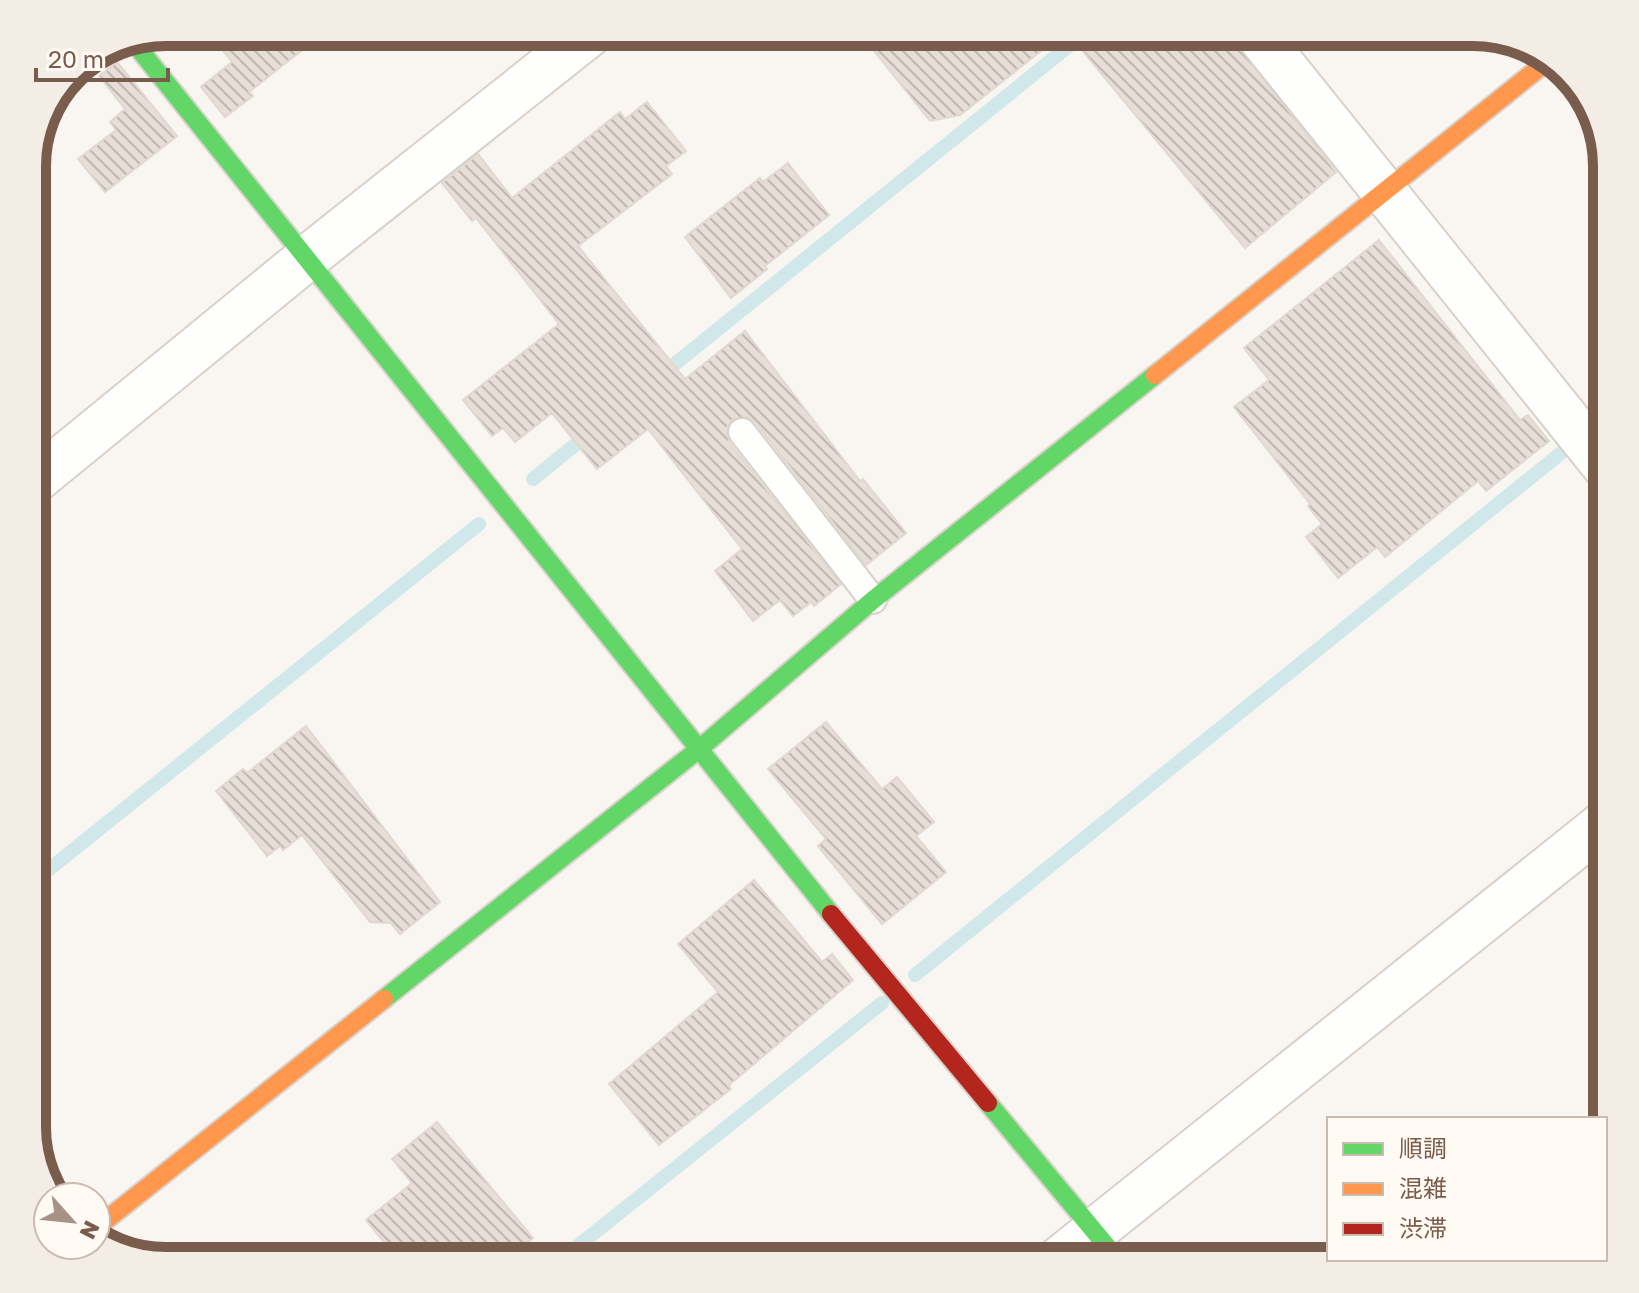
<svg xmlns="http://www.w3.org/2000/svg" width="1639" height="1293" viewBox="0 0 1639 1293" font-family="'Golos Text','Noto Sans JP',sans-serif">
	<style>
		.lines { fill: none; stroke-linecap: round; stroke-linejoin: round }
		.stream { stroke: #d0e8ea; stroke-width: 14 }
		.building { fill: url(#building-back-hatch); stroke: #e2d8d2; stroke-width: 2 }
		.lane-casing { stroke: #d7d1cb; stroke-width: 30 }
		.street-casing { stroke: #d7d1cb; stroke-width: 48 }
		.fast-casing { stroke: #d9d2cb; stroke-width: 22 }
		.slow-casing { stroke: #d9d2cb; stroke-width: 22 }
		.jam-casing { stroke: #d9d2cb; stroke-width: 22 }
		.lane { stroke: #fefefd; stroke-width: 26 }
		.street { stroke: #fefefd; stroke-width: 44 }
		.fast { stroke: #63d668; stroke-width: 18 }
		.slow { stroke: #ff974d; stroke-width: 18 }
		.jam { stroke: #b3261e; stroke-width: 18 }
		.rim { fill: none; stroke: #7a5c4d; stroke-width: 10 }
	</style>
	<defs>
		<pattern id="building-back-hatch" width="6" height="6" patternUnits="userSpaceOnUse" patternTransform="scale(2)"><rect width="6" height="6" fill="#e6ded7"/><path d="M-1 5l2 2M0 0l6 6M5-1l2 2" fill="none" stroke="#bfb7b1"/></pattern>
	</defs>
	<rect width="100%" height="100%" fill="#f9f5f0"/>
	<g class="lines">
		<g class="stream">
			<path d="M660,376L1086,32"/>
			<path d="M1599,422L1607,415"/>
			<path d="M533,479L591,432"/>
			<path d="M32,883L479,524"/>
			<path d="M915,975L1561,453"/>
			<path d="M559,1261L882,1003"/>
		</g>
	</g>
	<g class="building">
		<path d="M208,32H325L249,92L253,96L225,117L201,87L232,62Z"/>
		<path d="M859,32H1065L960,115L930,121Z"/>
		<path d="M1067,32H1227L1336,172L1245,248Z"/>
		<path d="M117,62L177,136L105,192L78,159L116,130L110,122L125,109L99,76Z"/>
		<path d="M647,102L686,151L666,166L672,174L578,246L685,379L745,331L860,481L863,479L906,533L866,565L755,422L747,417L733,419L727,427L729,442L841,584L814,606L811,602L793,616L780,600L753,621L715,571L742,549L648,429L597,469L552,413L515,442L503,428L492,436L463,400L559,324L476,218L472,221L442,183L478,154L512,198L620,112L625,119Z"/>
		<path d="M788,163L829,215L765,266L767,269L731,298L685,237L760,178L763,182Z"/>
		<path d="M1379,240L1520,420L1528,415L1549,441L1486,491L1478,481L1385,557L1377,547L1338,578L1306,537L1322,524L1308,506L1310,504L1234,407L1269,380L1244,348Z"/>
		<path d="M826,722L882,789L897,777L934,822L916,836L946,872L882,924L818,846L826,839L768,769Z"/>
		<path d="M306,726L440,902L400,934L391,923L370,922L302,835L283,850L280,846L267,856L216,791L243,769L247,773Z"/>
		<path d="M754,880L822,962L832,954L853,980L728,1086L731,1089L659,1145L609,1084L718,992L678,944Z"/>
		<path d="M437,1122L533,1238L505,1261H399L366,1220L412,1183L392,1159Z"/>
	</g>
	<g class="lines">
		<g class="lane-casing">
			<path id="lane" d="M742,432L873,600"/>
		</g>
		<g class="street-casing">
			<g id="street">
				<path d="M1256,32L1607,469"/>
				<path d="M32,483L307,258L592,32"/>
				<path d="M1057,1261L1607,821"/>
			</g>
		</g>
		<g class="fast-casing">
			<g id="fast">
				<path d="M135,44L831,914"/>
				<path d="M384,999L699,749L873,600L1155,375"/>
				<path d="M988,1103L1119,1261"/>
			</g>
		</g>
		<g class="slow-casing">
			<g id="slow">
				<path d="M1155,375L1549,60"/>
				<path d="M96,1228L384,999"/>
			</g>
		</g>
		<g class="jam-casing">
			<path id="jam" d="M831,914L988,1103"/>
		</g>
		<use href="#lane" class="lane"/>
		<use href="#street" class="street"/>
		<use href="#fast" class="fast"/>
		<use href="#slow" class="slow"/>
		<use href="#jam" class="jam"/>
	</g>
	<path d="M0 0H1639V1293H0ZM166 46H1473A120 120 0 0 1 1593 166V1127A120 120 0 0 1 1473 1247H166A120 120 0 0 1 46 1127V166A120 120 0 0 1 166 46Z" fill="#f4ede6" fill-rule="evenodd"/>
	<path class="rim" d="M166 46H1473A120 120 0 0 1 1593 166V1127A120 120 0 0 1 1473 1247H166A120 120 0 0 1 46 1127V166A120 120 0 0 1 166 46Z"/>
	<rect x="1327" y="1117" width="280" height="144" fill="#fffaf3" stroke="#cabbb1" stroke-width="2"/>
	<rect x="1343" y="1143" width="40" height="12" fill="#63d668" stroke="#cabbb1" stroke-width="2"/>
	<text x="1399" y="1157" font-size="24" fill="#7a5c4d">順調</text>
	<rect x="1343" y="1183" width="40" height="12" fill="#ff974d" stroke="#cabbb1" stroke-width="2"/>
	<text x="1399" y="1197" font-size="24" fill="#7a5c4d">混雑</text>
	<rect x="1343" y="1223" width="40" height="12" fill="#b3261e" stroke="#cabbb1" stroke-width="2"/>
	<text x="1399" y="1237" font-size="24" fill="#7a5c4d">渋滞</text>
	<g transform="translate(72 1221) rotate(117)"><circle r="38" fill="#fffaf3" stroke="#cabbb1" stroke-width="2"/>
	<path d="M0-6L14 30L0 20L-14 30Z" fill="#a69286"/>
	<text y="-12" font-size="22" font-weight="bold" text-anchor="middle" fill="#7a5c4d">N</text>
	</g>
	<path d="M36 68v12h132v-12" fill="none" stroke="#7a5c4d" stroke-width="4"/>
	<text x="48" y="68" font-size="24" fill="#7a5c4d" stroke="#fffaf3" stroke-width="6" paint-order="stroke">20 m</text>
</svg>
